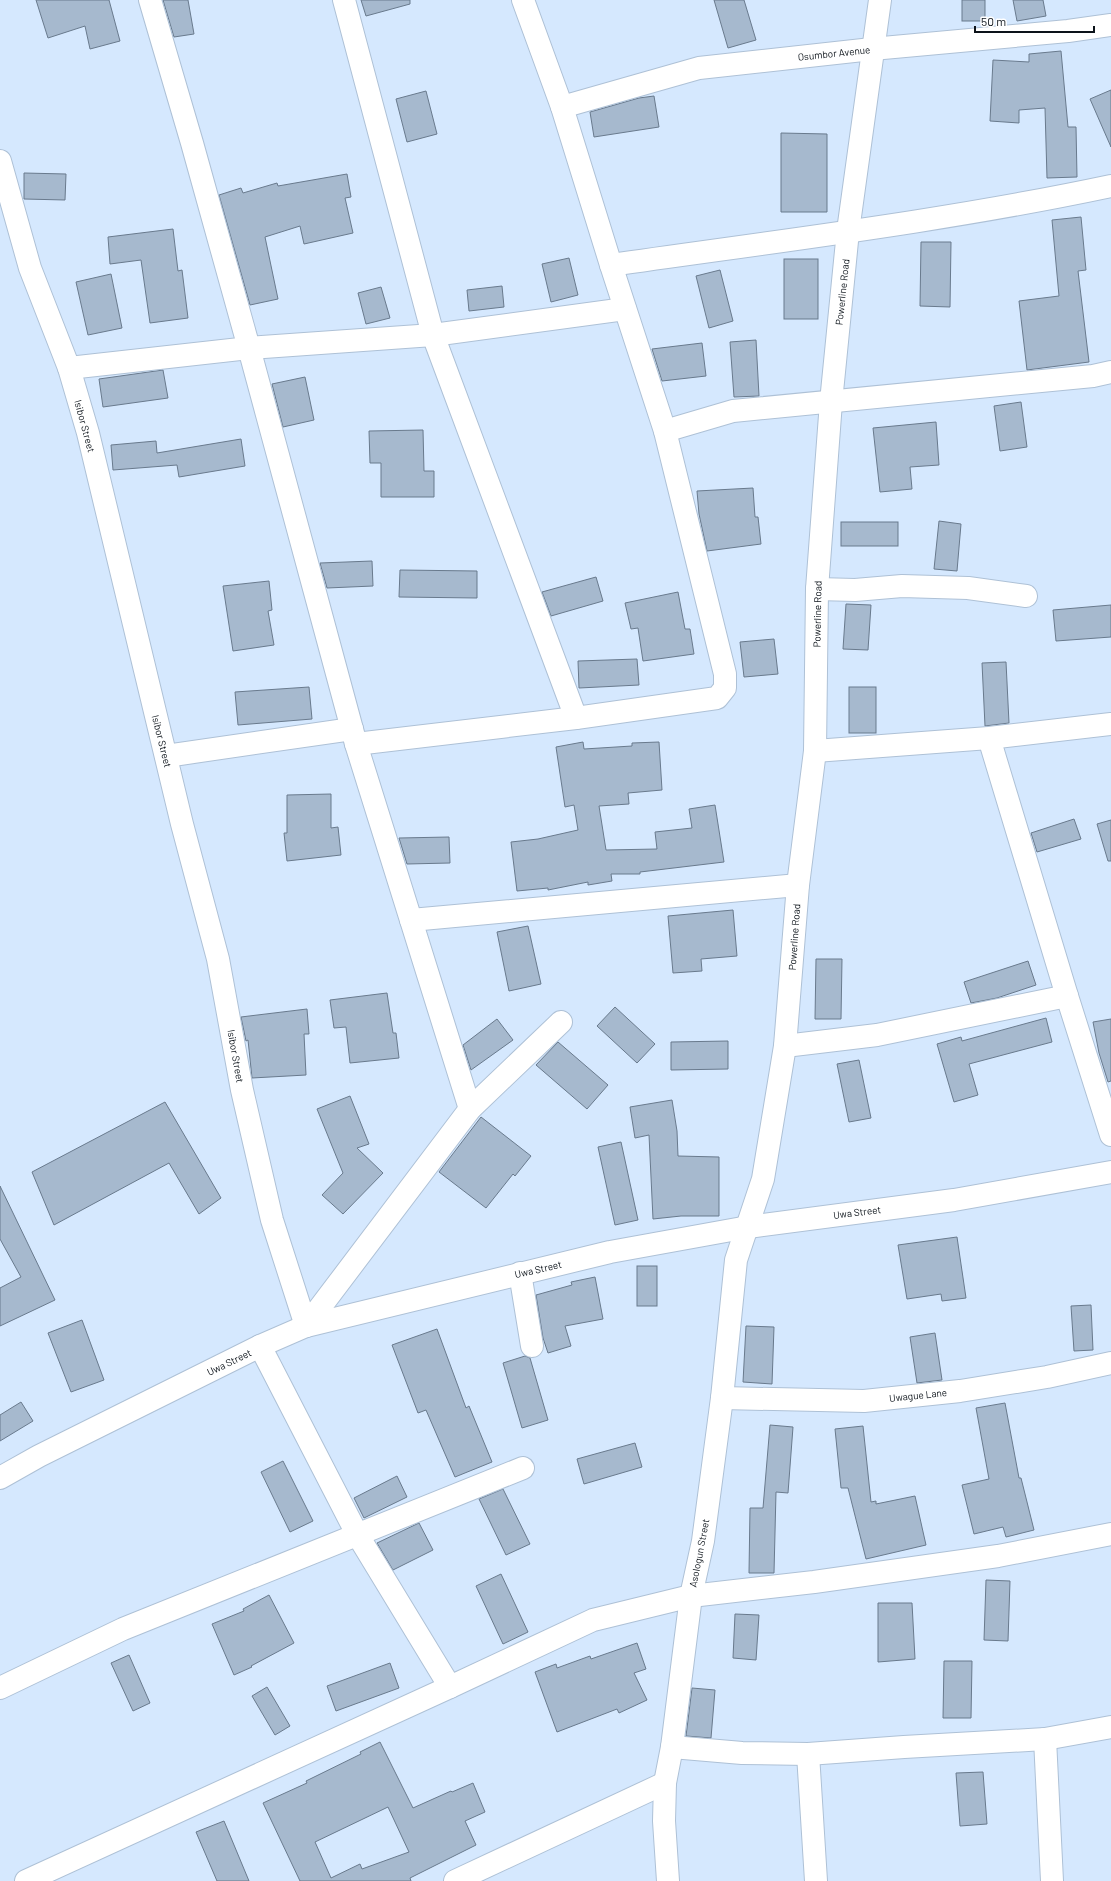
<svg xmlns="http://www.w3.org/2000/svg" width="1111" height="1881" viewBox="0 0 1111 1881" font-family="Barlow,sans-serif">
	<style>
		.building { fill: #a6b9ce; stroke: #697a8d; fill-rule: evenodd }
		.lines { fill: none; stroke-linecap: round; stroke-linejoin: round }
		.minor-casing { stroke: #aec1d6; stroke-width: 24 }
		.minor { stroke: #fff; stroke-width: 22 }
		.labels { text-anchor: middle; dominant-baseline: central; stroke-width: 4; stroke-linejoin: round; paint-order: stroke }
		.street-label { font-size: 10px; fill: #0c131a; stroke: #fff }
	</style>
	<rect width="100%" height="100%" fill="#d5e8fe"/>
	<g class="building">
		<path d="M36,0H109L120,41L90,49L85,26L48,38Z"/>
		<path d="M163,0H188L194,34L174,37Z"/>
		<path d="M361,0H410V4L366,16Z"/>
		<path d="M714,0H744L756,40L728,48Z"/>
		<rect x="962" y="0" width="23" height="21"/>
		<path d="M1013,0H1043L1046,16L1017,21Z"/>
		<path d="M1061,51L1068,127H1076L1077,177L1047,178L1045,108L1019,110V123L990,121L993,60L1029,62V54Z"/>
		<path d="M1111,90V147L1090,99Z"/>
		<path d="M426,91L437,134L407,142L396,99Z"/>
		<path d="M654,96L659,127L594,137L590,112L639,98Z"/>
		<path d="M781,133L827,134V212H781Z"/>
		<path d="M24,173L66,174L65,200L24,199Z"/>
		<path d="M347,174L351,197L345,198L353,233L304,244L300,226L265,237L278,299L250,305L219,195L241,188L243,193L277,183L278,186Z"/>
		<path d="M1081,217L1086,270L1078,271L1089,362L1027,370L1019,301L1059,296L1052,220Z"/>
		<path d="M173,229L178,271L182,270L188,318L150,323L141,260L110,264L108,237Z"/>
		<path d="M921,242H951L950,307L920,306Z"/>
		<path d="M569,258L578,295L551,302L542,264Z"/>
		<rect x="784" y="259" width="34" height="60"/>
		<path d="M720,270L733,321L709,328L696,276Z"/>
		<path d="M111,274L122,328L88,335L76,282Z"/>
		<path d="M502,286L504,307L469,311L467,290Z"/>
		<path d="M381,287L390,318L366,324L358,293Z"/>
		<path d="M756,340L759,396L734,397L730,342Z"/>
		<path d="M702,343L706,376L662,381L652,349Z"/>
		<path d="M163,370L168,398L103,407L99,379Z"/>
		<path d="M305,377L314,420L283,427L272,384Z"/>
		<path d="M1021,402L1027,447L1000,451L994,406Z"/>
		<path d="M936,422L939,465L910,467L912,489L880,492L873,428Z"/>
		<path d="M423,430L424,471H434V497H381V463H370L369,431Z"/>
		<path d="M241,439L245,466L179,477L177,465L113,470L111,445L156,441L157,453Z"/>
		<path d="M753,488L755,517H758L761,544L707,551L699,514L697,491Z"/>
		<path d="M939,521L961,524L957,571L934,569Z"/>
		<rect x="841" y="522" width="57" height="24"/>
		<path d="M372,561L373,586L327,588L320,563Z"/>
		<path d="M400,570L477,571V598L399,597Z"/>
		<path d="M596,577L603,601L551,616L542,592Z"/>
		<path d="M269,581L272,610L268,611L274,645L233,651L223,586Z"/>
		<path d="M678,592L685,629H690L694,654L643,661L638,628L631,629L625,603Z"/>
		<path d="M846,604L871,605L868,650L843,649Z"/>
		<path d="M1111,605V637L1056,641L1053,610Z"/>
		<path d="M774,639L778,674L744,677L740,642Z"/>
		<path d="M637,659L639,685L579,688L578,661Z"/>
		<path d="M1006,662L1009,723L985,726L982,663Z"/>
		<path d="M309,687L312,719L238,725L235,692Z"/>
		<rect x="849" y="687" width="27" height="46"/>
		<path d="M583,742L584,749L632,746V743L659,742L662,790L628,793L629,804L599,806L606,850L657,849L655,832L692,828L689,809L715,805L724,862L640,872V874H611L612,881L588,885V882L548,890V888L517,891L511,842L538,839L578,830L574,805L565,807L556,747Z"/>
		<path d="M331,794V828L338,827L341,855L287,861L284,833H287V795Z"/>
		<path d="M1074,819L1081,839L1037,852L1031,833Z"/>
		<path d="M1111,820V861H1108L1097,824Z"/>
		<path d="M449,837L450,863L407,864L399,838Z"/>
		<path d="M733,910L737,956L701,959L702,971L673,973L668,916Z"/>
		<path d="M528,926L541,984L509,991L497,932Z"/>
		<path d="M816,959H842L841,1019H815Z"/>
		<path d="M1028,961L1036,985L997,998L971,1003L964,982Z"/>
		<path d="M387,993L393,1033H396L399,1058L350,1063L346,1027L334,1028L330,1000Z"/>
		<path d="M615,1007L655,1044L637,1063L597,1026Z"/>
		<path d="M307,1009L309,1034H304L306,1075L252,1078L248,1040L246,1041L241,1017Z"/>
		<path d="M1046,1018L1052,1042L969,1064L978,1095L954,1102L937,1044L961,1037L962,1041Z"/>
		<path d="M497,1019L513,1040L471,1070L463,1045Z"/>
		<path d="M1111,1019V1081L1108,1082L1099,1053L1093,1022Z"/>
		<path d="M728,1041V1069L671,1070V1042Z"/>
		<path d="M558,1042L608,1085L587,1109L536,1065Z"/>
		<path d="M859,1060L871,1118L849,1122L837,1064Z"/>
		<path d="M350,1096L369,1144L357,1148L383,1173L343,1214L322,1195L343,1173L317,1109Z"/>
		<path d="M672,1100L677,1131L678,1156L719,1157V1216H681L653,1219L649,1135L635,1138L630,1107Z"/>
		<path d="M165,1102L221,1198L199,1214L169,1163L54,1225L32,1172Z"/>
		<path d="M481,1117L531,1156L515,1176L513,1174L486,1208L439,1172Z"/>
		<path d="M621,1142L638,1220L615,1225L598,1147Z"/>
		<path d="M0,1186L55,1300L0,1326V1288L21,1277L0,1239Z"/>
		<path d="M957,1237L966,1298L942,1301L941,1294L907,1299L898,1245Z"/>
		<rect x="637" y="1266" width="20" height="40"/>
		<path d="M595,1277L603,1319L565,1326L571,1346L548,1353L543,1338L536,1295L572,1285L571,1282Z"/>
		<path d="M1091,1305L1093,1350L1074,1351L1071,1306Z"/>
		<path d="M82,1320L104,1380L71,1392L48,1333Z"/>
		<path d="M746,1326L774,1327L772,1384L743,1382Z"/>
		<path d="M437,1329L466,1408L469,1406L492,1462L455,1477L426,1410L418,1413L392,1345Z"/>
		<path d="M935,1333L942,1380L917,1383L910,1337Z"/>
		<path d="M525,1356L530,1358L548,1420L522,1428L503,1363Z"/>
		<path d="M21,1402L33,1421L0,1441V1415Z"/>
		<path d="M1005,1403L1019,1478H1021L1034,1530L1006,1537L1003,1527L974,1534L962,1485L989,1479L976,1408Z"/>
		<path d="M770,1425L793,1427L788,1493L776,1492L774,1573H749L750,1508H763Z"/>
		<path d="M863,1426L871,1502L876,1501V1504L915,1496L926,1545L866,1559L848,1488H841L835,1429Z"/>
		<path d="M635,1443L642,1467L584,1484L577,1459Z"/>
		<path d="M283,1461L313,1521L290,1532L261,1472Z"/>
		<path d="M397,1476L407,1497L364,1518L354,1498Z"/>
		<path d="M503,1489L530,1544L506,1555L479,1499Z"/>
		<path d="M419,1523L433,1550L393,1570L377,1543Z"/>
		<path d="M501,1574L528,1632L503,1644L476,1586Z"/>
		<path d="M986,1580L1010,1581L1008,1641L984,1640Z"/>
		<path d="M269,1595L294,1643L251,1666L252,1667L234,1675L212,1624L244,1611L243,1609Z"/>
		<path d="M878,1603H912L915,1659L878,1662Z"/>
		<path d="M735,1614L759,1615L756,1660L733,1658Z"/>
		<path d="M637,1643L646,1669L634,1673L647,1700L619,1713L617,1709L557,1732L535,1672L556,1664L557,1668L590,1656L591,1659Z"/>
		<path d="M129,1655L150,1703L133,1711L111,1663Z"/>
		<path d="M944,1661H972L971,1718H943Z"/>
		<path d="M390,1663L399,1688L336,1711L327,1686Z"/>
		<path d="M267,1687L290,1726L275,1735L252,1696Z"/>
		<path d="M692,1688L715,1690L711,1738L686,1736Z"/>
		<path d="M380,1742L413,1808L451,1791L452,1792L473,1783L485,1812L465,1821L476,1845L410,1878L411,1881H300L263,1803L307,1783L306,1781L361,1754L360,1752ZM388,1807L409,1852L362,1869L360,1864L331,1878L315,1842Z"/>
		<path d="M983,1772L987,1824L960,1826L956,1773Z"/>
		<path d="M224,1821L249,1881H217L196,1832Z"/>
	</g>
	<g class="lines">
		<g class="minor-casing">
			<g id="minor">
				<path d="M150,0L192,143L249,348L356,744L470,1109"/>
				<path d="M344,0L433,335L576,718"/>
				<path d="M562,107L699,68L872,49L1068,31L1111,25"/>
				<path d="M0,161L30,268L69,368L88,433L182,824L218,959L242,1090L272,1220L306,1326"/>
				<path d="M611,265C778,241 946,221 1111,186"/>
				<path d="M69,368L249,348L433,335L625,309"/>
				<path d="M665,431L733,411L1093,376L1111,372"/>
				<path d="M817,589L855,590L902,586L968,588L1026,596"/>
				<path d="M989,738L1067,996L1111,1135"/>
				<path d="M356,744L576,718L717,698L725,688V674L665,431L611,265L562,107L523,0"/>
				<path d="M815,751L989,738L1111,724"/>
				<path d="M166,756L352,729"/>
				<path d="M411,920L798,885"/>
				<path d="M785,1046L877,1035L1067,996"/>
				<path d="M520,1273L532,1346"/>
				<path d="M306,1326L470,1109L561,1022"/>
				<path d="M260,1346L357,1534L450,1687"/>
				<path d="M722,1398L864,1401L960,1391L1047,1377L1111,1363"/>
				<path d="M0,1478L39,1456L260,1346L306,1326L610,1252L748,1227L954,1200L1111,1172"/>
				<path d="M0,1688L123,1629L523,1468"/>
				<path d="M1045,1739L1052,1881"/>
				<path d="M672,1747L742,1753L808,1754L904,1747L1045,1739L1111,1727"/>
				<path d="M808,1754L816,1881"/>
				<path d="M26,1881L450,1687L593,1620L691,1596L814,1582L998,1556L1111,1534"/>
				<path d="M455,1881L665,1783"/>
				<path d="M668,1881L664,1821L665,1783L672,1747L691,1596L703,1541L722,1398L736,1260L763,1179L785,1046L798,885L815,751L817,589L831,402L848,231L880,0"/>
			</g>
		</g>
		<use href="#minor" class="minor"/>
	</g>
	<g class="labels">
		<g class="street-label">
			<text transform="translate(834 53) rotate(-6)">Osumbor Avenue</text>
			<text transform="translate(842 292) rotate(-84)">Powerline Road</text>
			<text transform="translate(85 426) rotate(75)">Isibor Street</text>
			<text transform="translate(817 614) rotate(-89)">Powerline Road</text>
			<text transform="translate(162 741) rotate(76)">Isibor Street</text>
			<text transform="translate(794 937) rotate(-86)">Powerline Road</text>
			<text transform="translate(236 1056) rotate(80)">Isibor Street</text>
			<text transform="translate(857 1212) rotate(-7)">Uwa Street</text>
			<text transform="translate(538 1269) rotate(-13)">Uwa Street</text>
			<text transform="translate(229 1362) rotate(-26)">Uwa Street</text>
			<text transform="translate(918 1395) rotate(-6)">Uwague Lane</text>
			<text transform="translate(699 1553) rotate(-79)">Asologun Street</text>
		</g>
	</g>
	<path d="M975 26v6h119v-6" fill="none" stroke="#0c131a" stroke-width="2"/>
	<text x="981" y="26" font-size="12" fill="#0c131a" stroke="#ffffff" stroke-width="3" paint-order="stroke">50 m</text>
</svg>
